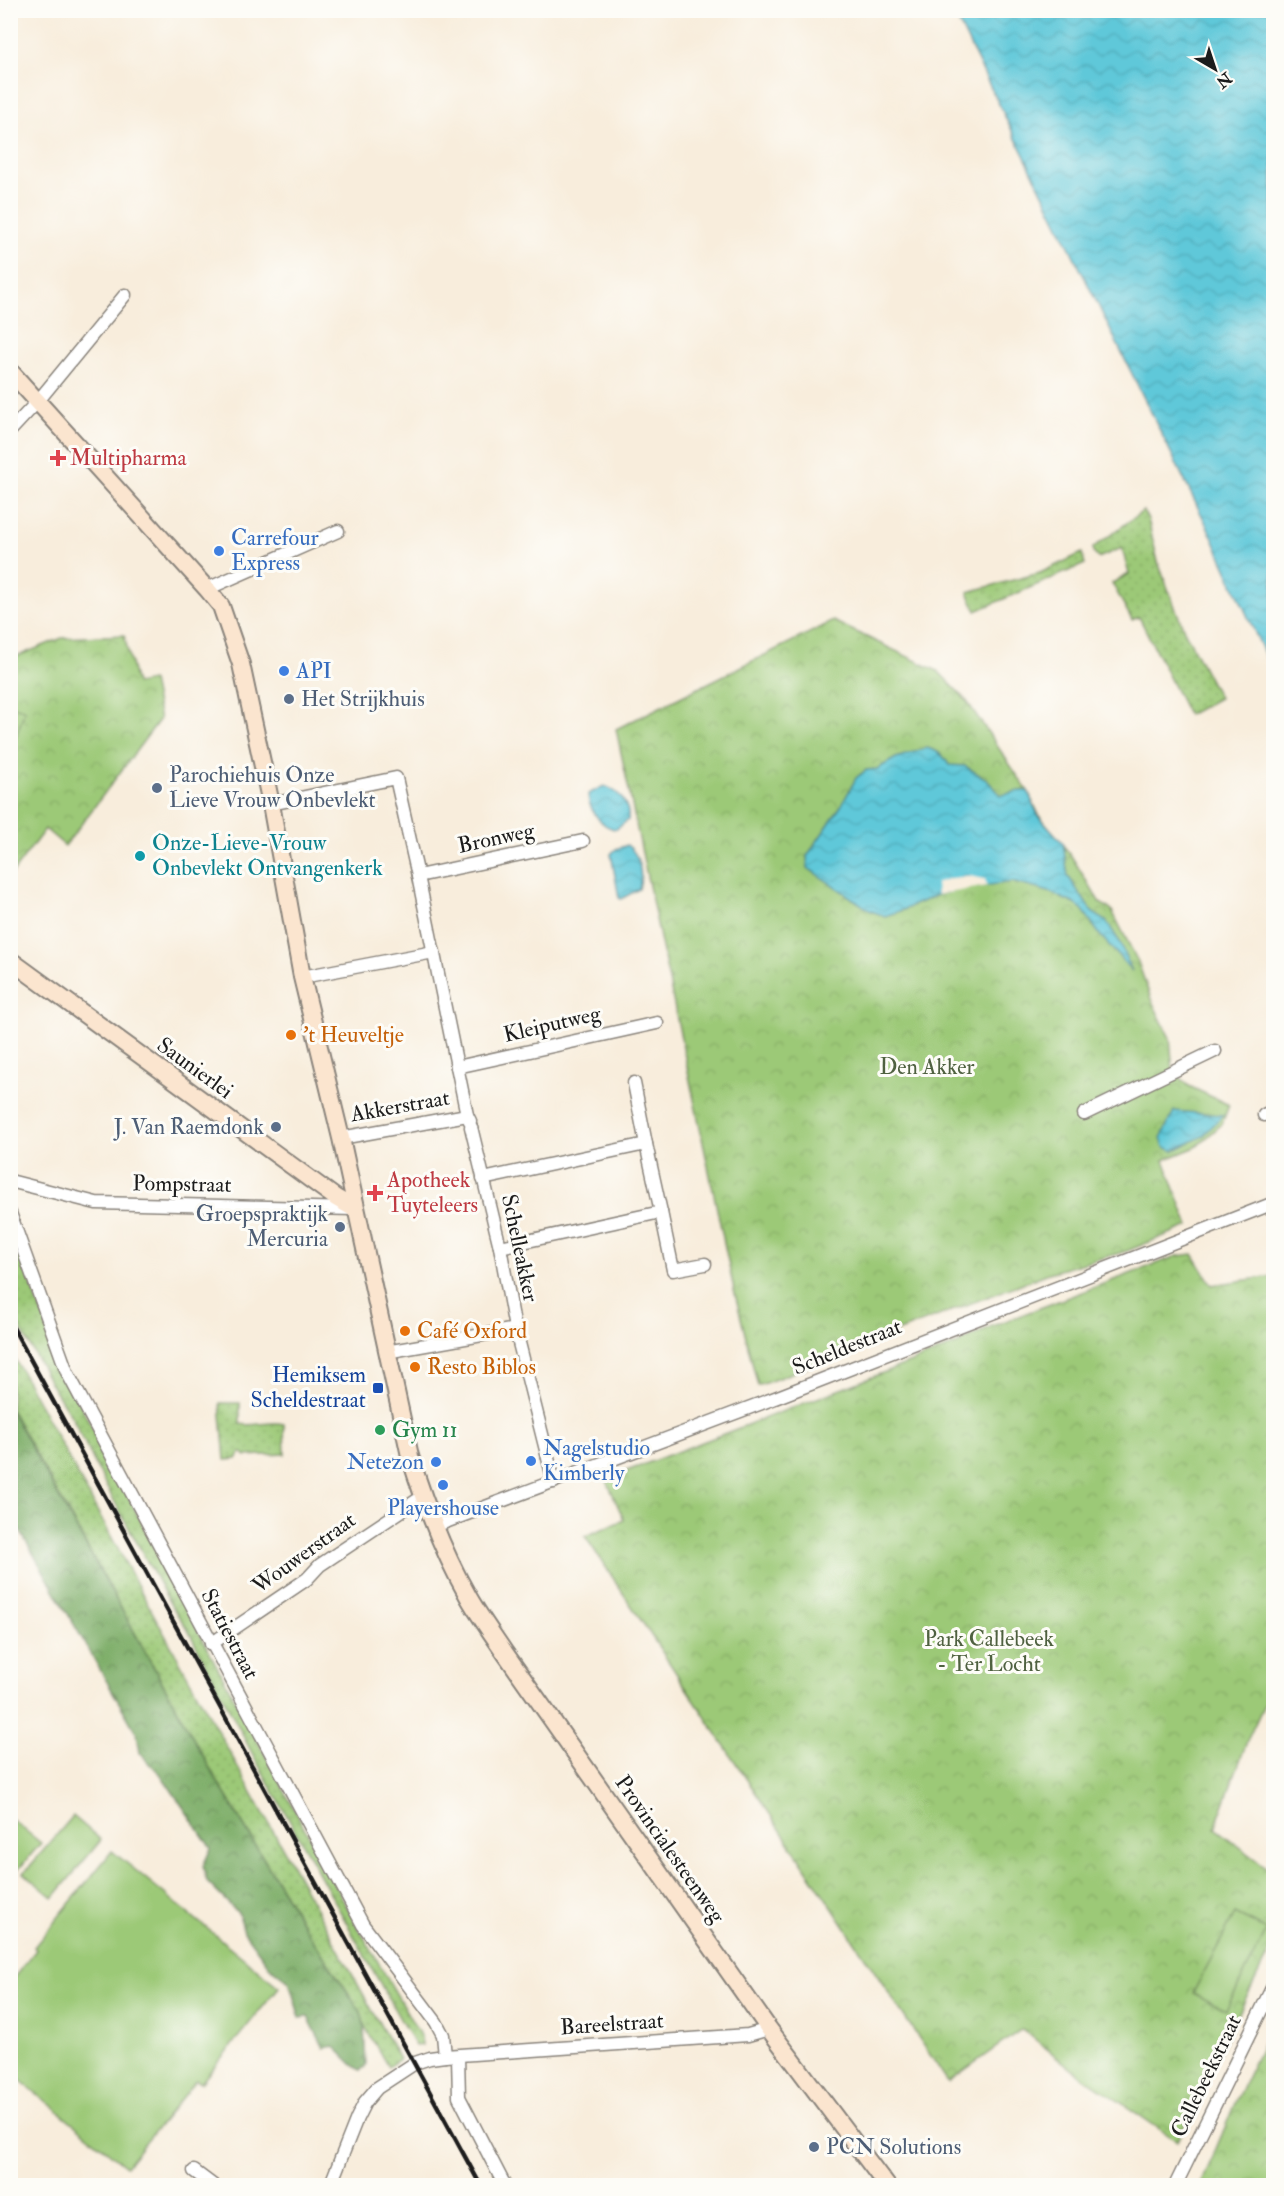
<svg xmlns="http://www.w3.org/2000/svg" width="1284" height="2196" viewBox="0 0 1284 2196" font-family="'IM FELL Double Pica',serif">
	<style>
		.grass { fill: url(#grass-dots); stroke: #5c724a; stroke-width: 1.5 }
		.forest { fill: url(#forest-crowns); stroke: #4c6442; stroke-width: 1.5 }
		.park { fill: url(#park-crowns); stroke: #5c724a; stroke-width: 1.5 }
		.pitch { fill: #9cc977; stroke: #5c724a; stroke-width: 1.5 }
		.water { fill: url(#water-waves); stroke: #3d727a; stroke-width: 1.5 }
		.pier { fill: #f8eddc }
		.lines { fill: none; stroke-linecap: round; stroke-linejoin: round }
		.street-casing { stroke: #8a847c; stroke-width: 15 }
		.secondary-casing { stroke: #8a847c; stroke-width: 20 }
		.street { stroke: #fff; stroke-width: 12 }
		.secondary { stroke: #fbe5cf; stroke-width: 16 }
		.rail { stroke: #1c1c1c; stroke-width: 4.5 }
		.health-dot { fill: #e0444e; stroke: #fdfcf7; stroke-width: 2 }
		.shop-dot { fill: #3f7fe0; stroke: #fdfcf7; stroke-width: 2 }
		.service-dot { fill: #5c6f8a; stroke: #fdfcf7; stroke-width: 2 }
		.culture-dot { fill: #0f9aa8; stroke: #fdfcf7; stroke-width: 2 }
		.food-dot { fill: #e8710a; stroke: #fdfcf7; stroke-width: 2 }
		.transit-dot { fill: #1a4fb4; stroke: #fdfcf7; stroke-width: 2 }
		.leisure-dot { fill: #2e9e5b; stroke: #fdfcf7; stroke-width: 2 }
		.labels { text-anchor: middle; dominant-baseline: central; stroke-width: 6; stroke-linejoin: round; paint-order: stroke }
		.health-label { font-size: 22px; fill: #be3a42; stroke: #fdfcf7; text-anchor: start }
		.shop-label { font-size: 22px; fill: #366cbe; stroke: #fdfcf7; text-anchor: start }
		.service-label { font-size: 22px; fill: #4e5e75; stroke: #fdfcf7; text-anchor: start }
		.street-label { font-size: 22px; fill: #1c1c1c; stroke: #fdfcf7 }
		.culture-label { font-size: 22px; fill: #0d838f; stroke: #fdfcf7; text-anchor: start }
		.food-label { font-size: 22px; fill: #c56008; stroke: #fdfcf7; text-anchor: start }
		.park-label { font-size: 22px; fill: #4f6140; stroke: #fdfcf7 }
		.transit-label { font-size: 22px; fill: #164399; stroke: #fdfcf7; text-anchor: end }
		.leisure-label { font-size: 22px; fill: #27864d; stroke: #fdfcf7; text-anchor: start }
	</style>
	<defs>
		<pattern id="grass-dots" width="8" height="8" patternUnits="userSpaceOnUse" patternTransform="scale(1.5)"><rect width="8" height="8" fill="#9cc977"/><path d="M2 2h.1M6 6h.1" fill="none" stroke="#86ac66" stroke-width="1.8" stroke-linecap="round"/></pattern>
		<pattern id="forest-crowns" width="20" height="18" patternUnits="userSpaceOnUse" patternTransform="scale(1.5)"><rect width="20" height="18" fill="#7dad68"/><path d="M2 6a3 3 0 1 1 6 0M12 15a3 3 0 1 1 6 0" fill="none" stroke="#668c55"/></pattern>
		<pattern id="park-crowns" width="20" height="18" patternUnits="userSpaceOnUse" patternTransform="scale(1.5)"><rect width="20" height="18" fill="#9cc977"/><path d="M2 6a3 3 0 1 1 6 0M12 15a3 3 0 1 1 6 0" fill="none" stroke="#86ac66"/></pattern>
		<pattern id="water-waves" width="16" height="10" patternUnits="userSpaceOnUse" patternTransform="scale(1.5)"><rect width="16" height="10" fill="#5ec8d9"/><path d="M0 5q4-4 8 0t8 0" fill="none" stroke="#51abba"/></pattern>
	</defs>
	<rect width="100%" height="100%" fill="#fdfcf7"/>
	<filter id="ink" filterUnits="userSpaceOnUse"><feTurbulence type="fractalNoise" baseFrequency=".0167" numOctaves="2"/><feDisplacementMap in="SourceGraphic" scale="12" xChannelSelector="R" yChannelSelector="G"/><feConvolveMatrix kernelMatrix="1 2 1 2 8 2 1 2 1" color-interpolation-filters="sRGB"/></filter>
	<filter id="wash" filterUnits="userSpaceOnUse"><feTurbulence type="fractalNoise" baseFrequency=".008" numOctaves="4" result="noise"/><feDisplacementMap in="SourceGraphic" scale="24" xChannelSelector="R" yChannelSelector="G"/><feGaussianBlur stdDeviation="1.35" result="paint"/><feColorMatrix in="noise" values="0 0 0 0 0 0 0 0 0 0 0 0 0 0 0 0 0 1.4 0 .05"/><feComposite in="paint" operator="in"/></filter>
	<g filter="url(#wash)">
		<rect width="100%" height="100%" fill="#f8eddc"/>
		<g class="grass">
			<path d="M1143,511L1148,519L1158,562L1170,594L1184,630L1219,698L1188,715L1139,617L1132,620L1112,583L1129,574L1122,548L1098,558L1093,552V548Z"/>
			<path d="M1082,553L1085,564L976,611L968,592L1040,573Z"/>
			<path d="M10,1226L62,1369L197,1629L357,1925L421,2037L422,2045L415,2046L253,1755L187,1628L172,1607L106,1486L73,1419L52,1386L11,1311Z"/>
			<path d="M10,1350L138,1586L399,2059L388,2067L364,2025L361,2012L305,1928L213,1774L11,1409Z"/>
			<path d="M220,1403H240V1424C255,1427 271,1420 284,1424L285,1454L246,1456L241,1452L237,1459L225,1460Z"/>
		</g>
		<path class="forest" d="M10,1409L213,1774L305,1928L361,2012L364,2025L366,2066L360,2070L353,2065L334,2046L324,2048L308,2017L300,2018L289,1982L269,1966L244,1932L239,1914L207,1882L203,1866L211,1848L161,1775L140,1753L137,1734L11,1515Z"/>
		<g class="park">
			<path d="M833,621L938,671L966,700L1028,791L1039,815L1070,854L1100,903L1111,909L1138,962L1151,999L1170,1038L1173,1071L1189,1086L1229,1105L1222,1124L1196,1147L1164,1160L1189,1226L1127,1251L1049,1273L758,1386L734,1290L616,729Z"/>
			<path d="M124,635L136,684L152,681L160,719L65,846L45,829L11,875L10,649L18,656L62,638Z"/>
			<path d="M1193,1254L1212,1285L1273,1276V1685L1248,1739L1215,1828L1273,1872V1943L1177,2141L1073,2070L1022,2029L948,2082L585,1536L624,1520L606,1479L958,1344L992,1326L1177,1256Z"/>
			<path d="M1273,2022V2185H1201L1237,2098Z"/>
		</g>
		<g class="pitch">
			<path d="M11,705L25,710L11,751L10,705Z"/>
			<path d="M73,1816L101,1840L53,1898L24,1873Z"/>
			<path d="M11,1819L41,1843L11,1878Z"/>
			<path d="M112,1851L279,1987L201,2083L196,2080L126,2166L10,2072L11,1981L36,1950L34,1947Z"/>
			<path d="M1235,1914L1267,1930L1226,2010L1193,1993Z"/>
		</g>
		<g class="water">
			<path d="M953,11H1273V673L1209,530Z"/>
			<path d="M927,748C939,751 943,755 949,765L965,766L985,778L1001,795C1011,794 1019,789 1028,791L1038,815L1063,843L1068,876L1092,912L1106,921L1118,939L1132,971L1100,935L1083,910L1075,904L1049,892L1012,882L962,889L937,895L903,910L885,916L871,911L808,868L807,856L841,806L856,778L866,770L877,769L896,758Z"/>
			<path d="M604,786C618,790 630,804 628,820L616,829C601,828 588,808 588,794Z"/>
			<path d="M627,845C640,854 643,875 639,889L621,899L619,898L611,854L616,849Z"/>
			<path d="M1174,1111L1223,1115L1203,1136L1173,1151L1164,1147L1161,1138Z"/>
		</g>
		<path class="pier" d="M969,876L985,879L987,886L937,895L936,883L951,878Z"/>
	</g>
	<g filter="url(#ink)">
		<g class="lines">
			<g class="street-casing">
				<g id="street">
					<path d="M10,431L38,401L125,295"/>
					<path d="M207,589L338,531"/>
					<path d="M271,804L396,778L418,876L467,1115L470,1121"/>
					<path d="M418,876L583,841"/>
					<path d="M302,977L434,952"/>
					<path d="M457,1067L657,1023"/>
					<path d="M634,1083L646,1144"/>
					<path d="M1084,1114L1215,1051"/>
					<path d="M1264,1115L1274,1110"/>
					<path d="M471,1127L500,1247L514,1323L554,1482"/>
					<path d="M341,1138L467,1115"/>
					<path d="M483,1179L646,1144L661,1212L500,1247"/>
					<path d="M10,1181L96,1203L354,1209"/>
					<path d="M661,1212L673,1270L705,1264"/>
					<path d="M10,1213L67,1372L363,1925L436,2022L443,2035L445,2056"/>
					<path d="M386,1352L516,1329"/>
					<path d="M435,1526L775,1398L1274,1203"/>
					<path d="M211,1644L307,1579L320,1565L422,1497"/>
					<path d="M458,2056L459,2097L505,2186"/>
					<path d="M194,2171L214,2186"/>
					<path d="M330,2186L357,2118L365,2102L377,2088L415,2063L430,2058L445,2056L748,2035L769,2029"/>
					<path d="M1175,2186L1274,1984"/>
				</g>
			</g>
			<g class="secondary-casing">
				<g id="secondary">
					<path d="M10,371L207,589L221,606L241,664L271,804L302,977L341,1138L410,1456C425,1505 444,1554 469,1598C480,1617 493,1635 505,1653L769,2029L887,2186"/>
					<path d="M10,960L336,1198L355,1209"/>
				</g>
			</g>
			<use href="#street" class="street"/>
			<use href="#secondary" class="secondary"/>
			<path class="rail" d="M10,1322L481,2186"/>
		</g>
	</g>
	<g class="health-dot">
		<path d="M55 449h6v6h6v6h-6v6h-6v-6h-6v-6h6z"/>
		<path d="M372 1184h6v6h6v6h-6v6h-6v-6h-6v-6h6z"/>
	</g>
	<g class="shop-dot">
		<circle cx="219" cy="551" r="6"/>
		<circle cx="284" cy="671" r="6"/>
		<circle cx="531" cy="1461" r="6"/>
		<circle cx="436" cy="1462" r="6"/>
		<circle cx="443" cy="1485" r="6"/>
	</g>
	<g class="service-dot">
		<circle cx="289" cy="699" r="6"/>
		<circle cx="157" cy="788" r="6"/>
		<circle cx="276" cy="1127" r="6"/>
		<circle cx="340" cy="1227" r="6"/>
		<circle cx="814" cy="2147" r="6"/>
	</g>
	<circle class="culture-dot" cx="140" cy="856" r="6"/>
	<g class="food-dot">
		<circle cx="291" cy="1035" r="6"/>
		<circle cx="405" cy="1331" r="6"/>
		<circle cx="415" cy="1367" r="6"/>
	</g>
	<rect class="transit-dot" x="372" y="1382" width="12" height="12" rx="3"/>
	<circle class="leisure-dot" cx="380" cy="1430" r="6"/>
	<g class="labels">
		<g class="health-label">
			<text x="70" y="458">Multipharma</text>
			<text x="387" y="1180">Apotheek<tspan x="387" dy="25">Tuyteleers</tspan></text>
		</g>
		<g class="shop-label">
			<text x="231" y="538">Carrefour<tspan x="231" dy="25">Express</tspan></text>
			<text x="296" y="671">API</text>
			<text x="543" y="1448">Nagelstudio<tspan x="543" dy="25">Kimberly</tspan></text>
			<text x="424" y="1462" text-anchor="end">Netezon</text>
			<text x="443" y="1508" text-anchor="middle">Playershouse</text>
		</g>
		<g class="service-label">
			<text x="301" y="699">Het Strijkhuis</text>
			<text x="169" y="775">Parochiehuis Onze<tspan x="169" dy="25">Lieve Vrouw Onbevlekt</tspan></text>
			<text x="264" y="1127" text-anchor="end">J. Van Raemdonk</text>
			<text x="328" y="1214" text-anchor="end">Groepspraktijk<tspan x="328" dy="25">Mercuria</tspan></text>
			<text x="826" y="2147">PCN Solutions</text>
		</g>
		<g class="street-label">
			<text transform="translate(496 838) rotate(-12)">Bronweg</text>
			<text transform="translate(552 1024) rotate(-13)">Kleiputweg</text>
			<text transform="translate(195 1068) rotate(36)">Saunierlei</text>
			<text transform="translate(400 1106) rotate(-10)">Akkerstraat</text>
			<text transform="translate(182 1184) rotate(1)">Pompstraat</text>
			<text transform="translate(520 1248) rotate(78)">Schelleakker</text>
			<text transform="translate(847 1347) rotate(-22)">Scheldestraat</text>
			<text transform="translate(304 1553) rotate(-36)">Wouwerstraat</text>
			<text transform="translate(230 1634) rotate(62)">Statiestraat</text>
			<text transform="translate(670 1849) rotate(55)">Provincialesteenweg</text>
			<text transform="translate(612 2024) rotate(-4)">Bareelstraat</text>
			<text transform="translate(1206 2076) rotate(-64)">Callebeekstraat</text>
		</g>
		<g class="culture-label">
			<text x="152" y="843">Onze-Lieve-Vrouw<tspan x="152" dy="25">Onbevlekt Ontvangenkerk</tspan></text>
		</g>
		<g class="food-label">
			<text x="303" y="1035">'t Heuveltje</text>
			<text x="417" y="1331">Café Oxford</text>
			<text x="427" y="1367">Resto Biblos</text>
		</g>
		<g class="park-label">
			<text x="927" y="1067">Den Akker</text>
			<text x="989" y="1639">Park Callebeek<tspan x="989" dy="25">- Ter Locht</tspan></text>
		</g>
		<g class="transit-label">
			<text x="366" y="1375">Hemiksem<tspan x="366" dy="25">Scheldestraat</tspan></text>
		</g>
		<g class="leisure-label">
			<text x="392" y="1430">Gym 11</text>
		</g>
	</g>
	<rect width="1284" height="2196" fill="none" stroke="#fdfcf7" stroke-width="36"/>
	<g transform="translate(1215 69) rotate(141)" stroke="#fdfcf7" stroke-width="4.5" paint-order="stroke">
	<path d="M0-4.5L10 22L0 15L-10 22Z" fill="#1c1c1c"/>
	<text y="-9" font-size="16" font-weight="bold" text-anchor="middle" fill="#1c1c1c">N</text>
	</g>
</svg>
